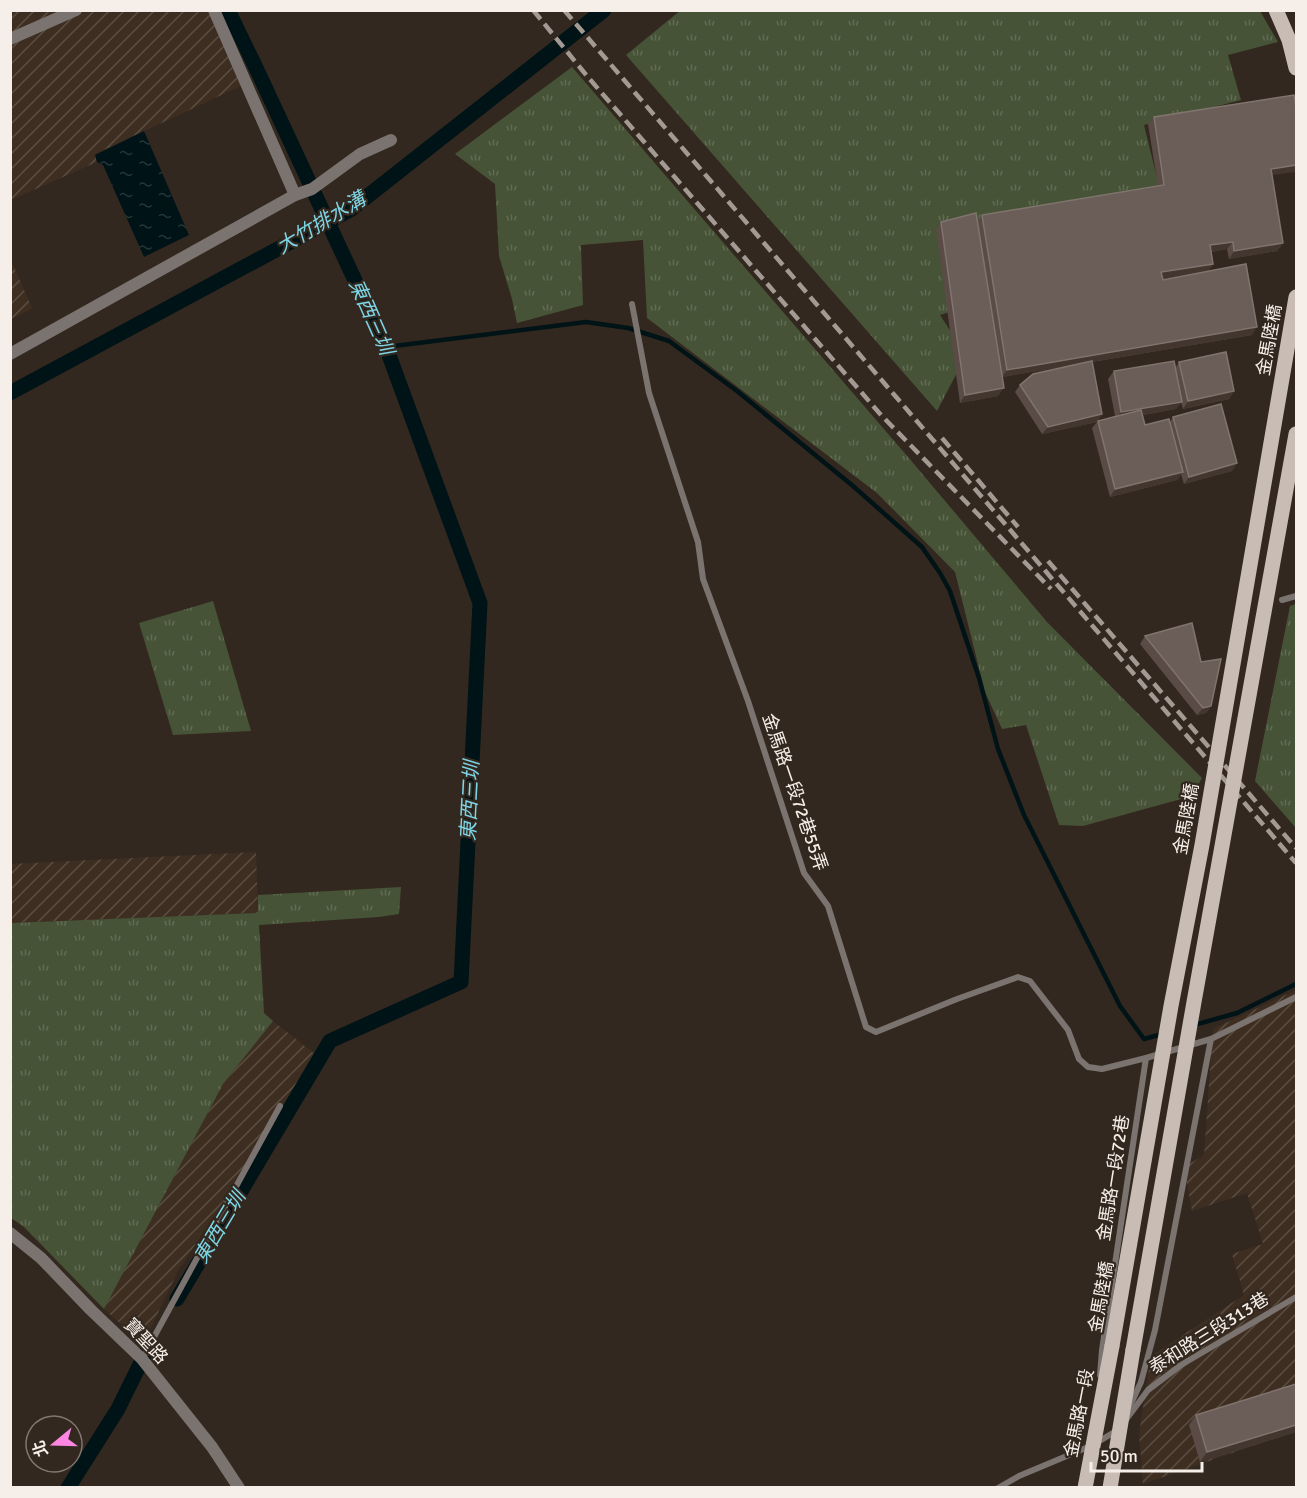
<svg xmlns="http://www.w3.org/2000/svg" width="1307" height="1498" viewBox="0 0 1307 1498" font-family="Signika,'Noto Sans TC',sans-serif">
	<style>
		.industrial { fill: url(#industrial-furrows) }
		.grass { fill: url(#grass-tufts) }
		.water { fill: url(#water-ripples) }
		.lines { fill: none; stroke-linecap: round; stroke-linejoin: round }
		.stream { stroke: #001317; stroke-width: 4.5 }
		.canal { stroke: #001317; stroke-width: 15 }
		.service { stroke: #7a736f; stroke-width: 6 }
		.minor { stroke: #7a736f; stroke-width: 12 }
		.primary { stroke: #c9bcb4; stroke-width: 15 }
		.rail { stroke: #a39a93; stroke-width: 4.5; stroke-dasharray: 12 6; stroke-linecap: butt }
		.primary-bridge { stroke: #c9bcb4; stroke-width: 15 }
		.wall { fill: #5a4b46 }
		.shaded-wall { fill: #43362f }
		.building { fill: #6b5d58; stroke: #80746e; stroke-width: 1.5 }
		.labels { text-anchor: middle; dominant-baseline: central; stroke-width: 4.5; stroke-linejoin: round; paint-order: stroke }
		.street-label { font-size: 18px; fill: #f6efe9; stroke: #33281f }
		.water-label { font-size: 20px; font-style: italic; fill: #7dd6e6; stroke: #33281f }
	</style>
	<defs>
		<pattern id="industrial-furrows" width="10" height="10" patternUnits="userSpaceOnUse" patternTransform="scale(1.5)"><rect width="10" height="10" fill="#3e2e21"/><path d="M-1 1l2-2M0 10L10 0M9 11l2-2" fill="none" stroke="#5a4d41"/></pattern>
		<pattern id="grass-tufts" width="24" height="20" patternUnits="userSpaceOnUse" patternTransform="scale(1.5)"><rect width="24" height="20" fill="#465336"/><path d="M3 7l-1-3M5 7V3M7 7l1-3M15 17l-1-3M17 17v-4M19 17l1-3" fill="none" stroke="#616c53"/></pattern>
		<pattern id="water-ripples" width="26" height="14" patternUnits="userSpaceOnUse" patternTransform="scale(1.5)"><rect width="26" height="14" fill="#001317"/><path d="M2 4q2-2 4 0t4 0M15 11q2-2 4 0t4 0" fill="none" stroke="#263639"/></pattern>
	</defs>
	<rect width="100%" height="100%" fill="#33281f"/>
	<g class="industrial">
		<path d="M11,11H213L245,84L95,154L97,162L11,200Z"/>
		<path d="M10,258L32,308L11,319H10Z"/>
		<path d="M256,852L258,913L11,923L10,864Z"/>
		<path d="M1296,990V1431L1143,1484L1139,1434L1151,1356L1244,1295L1232,1254L1263,1244L1247,1193L1192,1211L1184,1167L1204,1155L1213,1029Z"/>
		<path d="M273,1021L320,1058L179,1269L143,1344L104,1309L223,1084Z"/>
	</g>
	<g class="grass">
		<path d="M681,10L1260,11L1278,42L1228,55L1241,100L1144,125L1163,202L950,312L940,315L955,338L961,365L937,411L626,55Z"/>
		<path d="M572,67L908,457L1047,622L1202,778L1192,796L1083,826L1059,825L1026,725L1002,729L985,692L955,572L877,493L647,318L643,240L581,245L583,305L517,323L512,299L499,256L495,184L455,154Z"/>
		<path d="M213,601L251,731L173,735L139,623Z"/>
		<path d="M1296,604V828L1255,781L1290,606Z"/>
		<path d="M401,887L399,914L379,917L259,925L264,1013L273,1021L223,1084L104,1309L24,1227L11,1218V923L258,913V895Z"/>
	</g>
	<path class="water" d="M144,131L189,235L144,257L103,165L97,162L95,155Z"/>
	<g class="lines">
		<g class="stream">
			<path d="M386,347L586,322L628,328L669,341L737,391L853,486L922,547L940,573L950,591L979,678L998,749L1024,815L1120,1006L1144,1039L1162,1034"/>
			<path d="M1194,1025L1237,1013L1296,984"/>
		</g>
		<g class="canal">
			<path d="M10,393L350,210L604,10"/>
			<path d="M177,1299L330,1041L461,982L480,603L386,347L257,70L228,10"/>
			<path d="M68,1488L118,1409L148,1348"/>
		</g>
		<g class="service">
			<path d="M632,304L649,393L698,542L703,579L748,701L804,873L828,906L866,1027L876,1032L957,999L1018,977L1030,981L1068,1030L1079,1059L1088,1067L1102,1069L1146,1058L1211,1039L1296,997"/>
			<path d="M1282,600L1296,596"/>
			<path d="M142,1359L280,1106"/>
			<path d="M1100,1375L1102,1350L1146,1058"/>
			<path d="M1129,1408L1141,1382L1155,1330L1211,1039"/>
			<path d="M1125,1421L1148,1390L1181,1365L1296,1297"/>
			<path d="M998,1488L1019,1476L1093,1445L1116,1431"/>
		</g>
		<g class="minor">
			<path d="M214,10L295,195"/>
			<path d="M10,39L76,10"/>
			<path d="M10,354L295,195L312,189L360,154L391,140"/>
			<path d="M10,1233L41,1258L91,1310L142,1359L212,1447L239,1488"/>
		</g>
		<g class="primary">
			<path d="M1276,10L1289,40L1296,68"/>
			<path d="M1085,1488L1112,1346"/>
			<path d="M1110,1488L1133,1350"/>
		</g>
		<g class="rail">
			<path d="M533,10L587,76L881,415L1051,589"/>
			<path d="M564,10L1296,863"/>
			<path d="M942,438L1018,527"/>
			<path d="M1048,561L1296,848"/>
		</g>
		<g class="primary-bridge">
			<path d="M1112,1346L1171,1006L1202,845L1296,297"/>
			<path d="M1133,1350L1194,1002L1296,434"/>
		</g>
	</g>
	<g class="wall">
		<path d="M1154,117L1272,175L1283,243L1277,251L1229,259L1227,249L1211,252L1213,264L1208,271L1162,279L1163,280L1252,335L1092,362L1102,414L1097,422L1042,434L1015,392L1020,385L1066,366L1002,377L998,396L960,403L936,229L941,222L977,221L982,215L1158,186L1148,124Z"/>
		<path d="M1179,362L1234,391L1229,399L1183,409L1181,402L1176,409L1143,415L1145,425L1170,422L1173,417L1237,463L1232,471L1184,484L1181,474L1177,480L1110,497L1092,428L1098,421L1115,416L1108,379L1114,371L1176,367Z"/>
		<path d="M1145,636L1211,706L1206,713L1197,715L1140,644Z"/>
		<path d="M1296,1384V1432L1200,1462L1189,1425L1196,1415Z"/>
	</g>
	<g class="shaded-wall">
		<path d="M1296,165V172L1265,176L1271,169Z"/>
		<path d="M1233,242L1227,249L1204,253L1210,245Z"/>
		<path d="M1283,243L1277,251L1229,259L1234,251Z"/>
		<path d="M1213,264L1208,271L1156,280L1161,272Z"/>
		<path d="M1257,327L1252,335L1002,377L1007,370Z"/>
		<path d="M1004,388L998,396L960,403L965,395Z"/>
		<path d="M1234,391L1229,399L1183,409L1188,401Z"/>
		<path d="M1182,402L1176,409L1115,420L1121,412Z"/>
		<path d="M1102,414L1097,422L1042,434L1048,427Z"/>
		<path d="M1237,463L1232,471L1184,484L1189,477Z"/>
		<path d="M1183,472L1177,480L1110,497L1115,489Z"/>
		<path d="M1211,706L1206,713L1197,715L1203,708Z"/>
		<path d="M1296,1425V1432L1200,1462L1207,1452Z"/>
	</g>
	<g class="building">
		<path d="M1294,95L1296,108V165L1271,169L1283,243L1234,251L1233,242L1210,245L1213,264L1161,272L1163,280L1246,264L1257,327L1007,370L982,215L1164,185L1154,117Z"/>
		<path d="M976,213L1004,388L965,395L941,222Z"/>
		<path d="M1226,352L1234,391L1188,401L1179,362Z"/>
		<path d="M1092,361L1102,414L1048,427L1020,385L1033,374Z"/>
		<path d="M1174,361L1182,402L1121,412L1114,371Z"/>
		<path d="M1221,404L1237,463L1189,477L1173,417Z"/>
		<path d="M1141,410L1145,425L1169,419L1183,472L1115,489L1098,421Z"/>
		<path d="M1192,623L1201,662L1221,659L1211,706L1203,708L1145,636Z"/>
		<path d="M1296,1384V1425L1207,1452L1196,1415Z"/>
	</g>
	<g class="labels">
		<g class="street-label">
			<text transform="translate(1269 340) rotate(-80)">金馬陸橋</text>
			<text transform="translate(795 792) rotate(71)">金馬路一段72巷55弄</text>
			<text transform="translate(1186 819) rotate(-80)">金馬陸橋</text>
			<text transform="translate(1113 1178) rotate(-81)">金馬路一段72巷</text>
			<text transform="translate(1101 1297) rotate(-80)">金馬陸橋</text>
			<text transform="translate(1209 1333) rotate(-32)">泰和路三段313巷</text>
			<text transform="translate(146 1341) rotate(47)">寶聖路</text>
			<text transform="translate(1079 1413) rotate(-79)">金馬路一段</text>
		</g>
		<g class="water-label">
			<text transform="translate(321 223) rotate(-31)">大竹排水溝</text>
			<text transform="translate(371 317) rotate(66)">東西三圳</text>
			<text transform="translate(470 801) rotate(-87)">東西三圳</text>
			<text transform="translate(220 1227) rotate(-59)">東西三圳</text>
		</g>
	</g>
	<rect width="1307" height="1498" fill="none" stroke="#f6efe9" stroke-width="24"/>
	<g transform="translate(54 1444) rotate(251)"><circle r="28" fill="#33281f" stroke="#817870" stroke-width="1.5"/>
	<path d="M0-4.5L10 22L0 15L-10 22Z" fill="#fd86e2"/>
	<text y="-9" font-size="16" font-weight="bold" text-anchor="middle" fill="#f6efe9">北</text>
	</g>
	<path d="M1091 1462v9h111v-9" fill="none" stroke="#f6efe9" stroke-width="3"/>
	<text x="1100" y="1462" font-size="18" fill="#f6efe9" stroke="#33281f" stroke-width="4.5" paint-order="stroke">50 m</text>
</svg>
